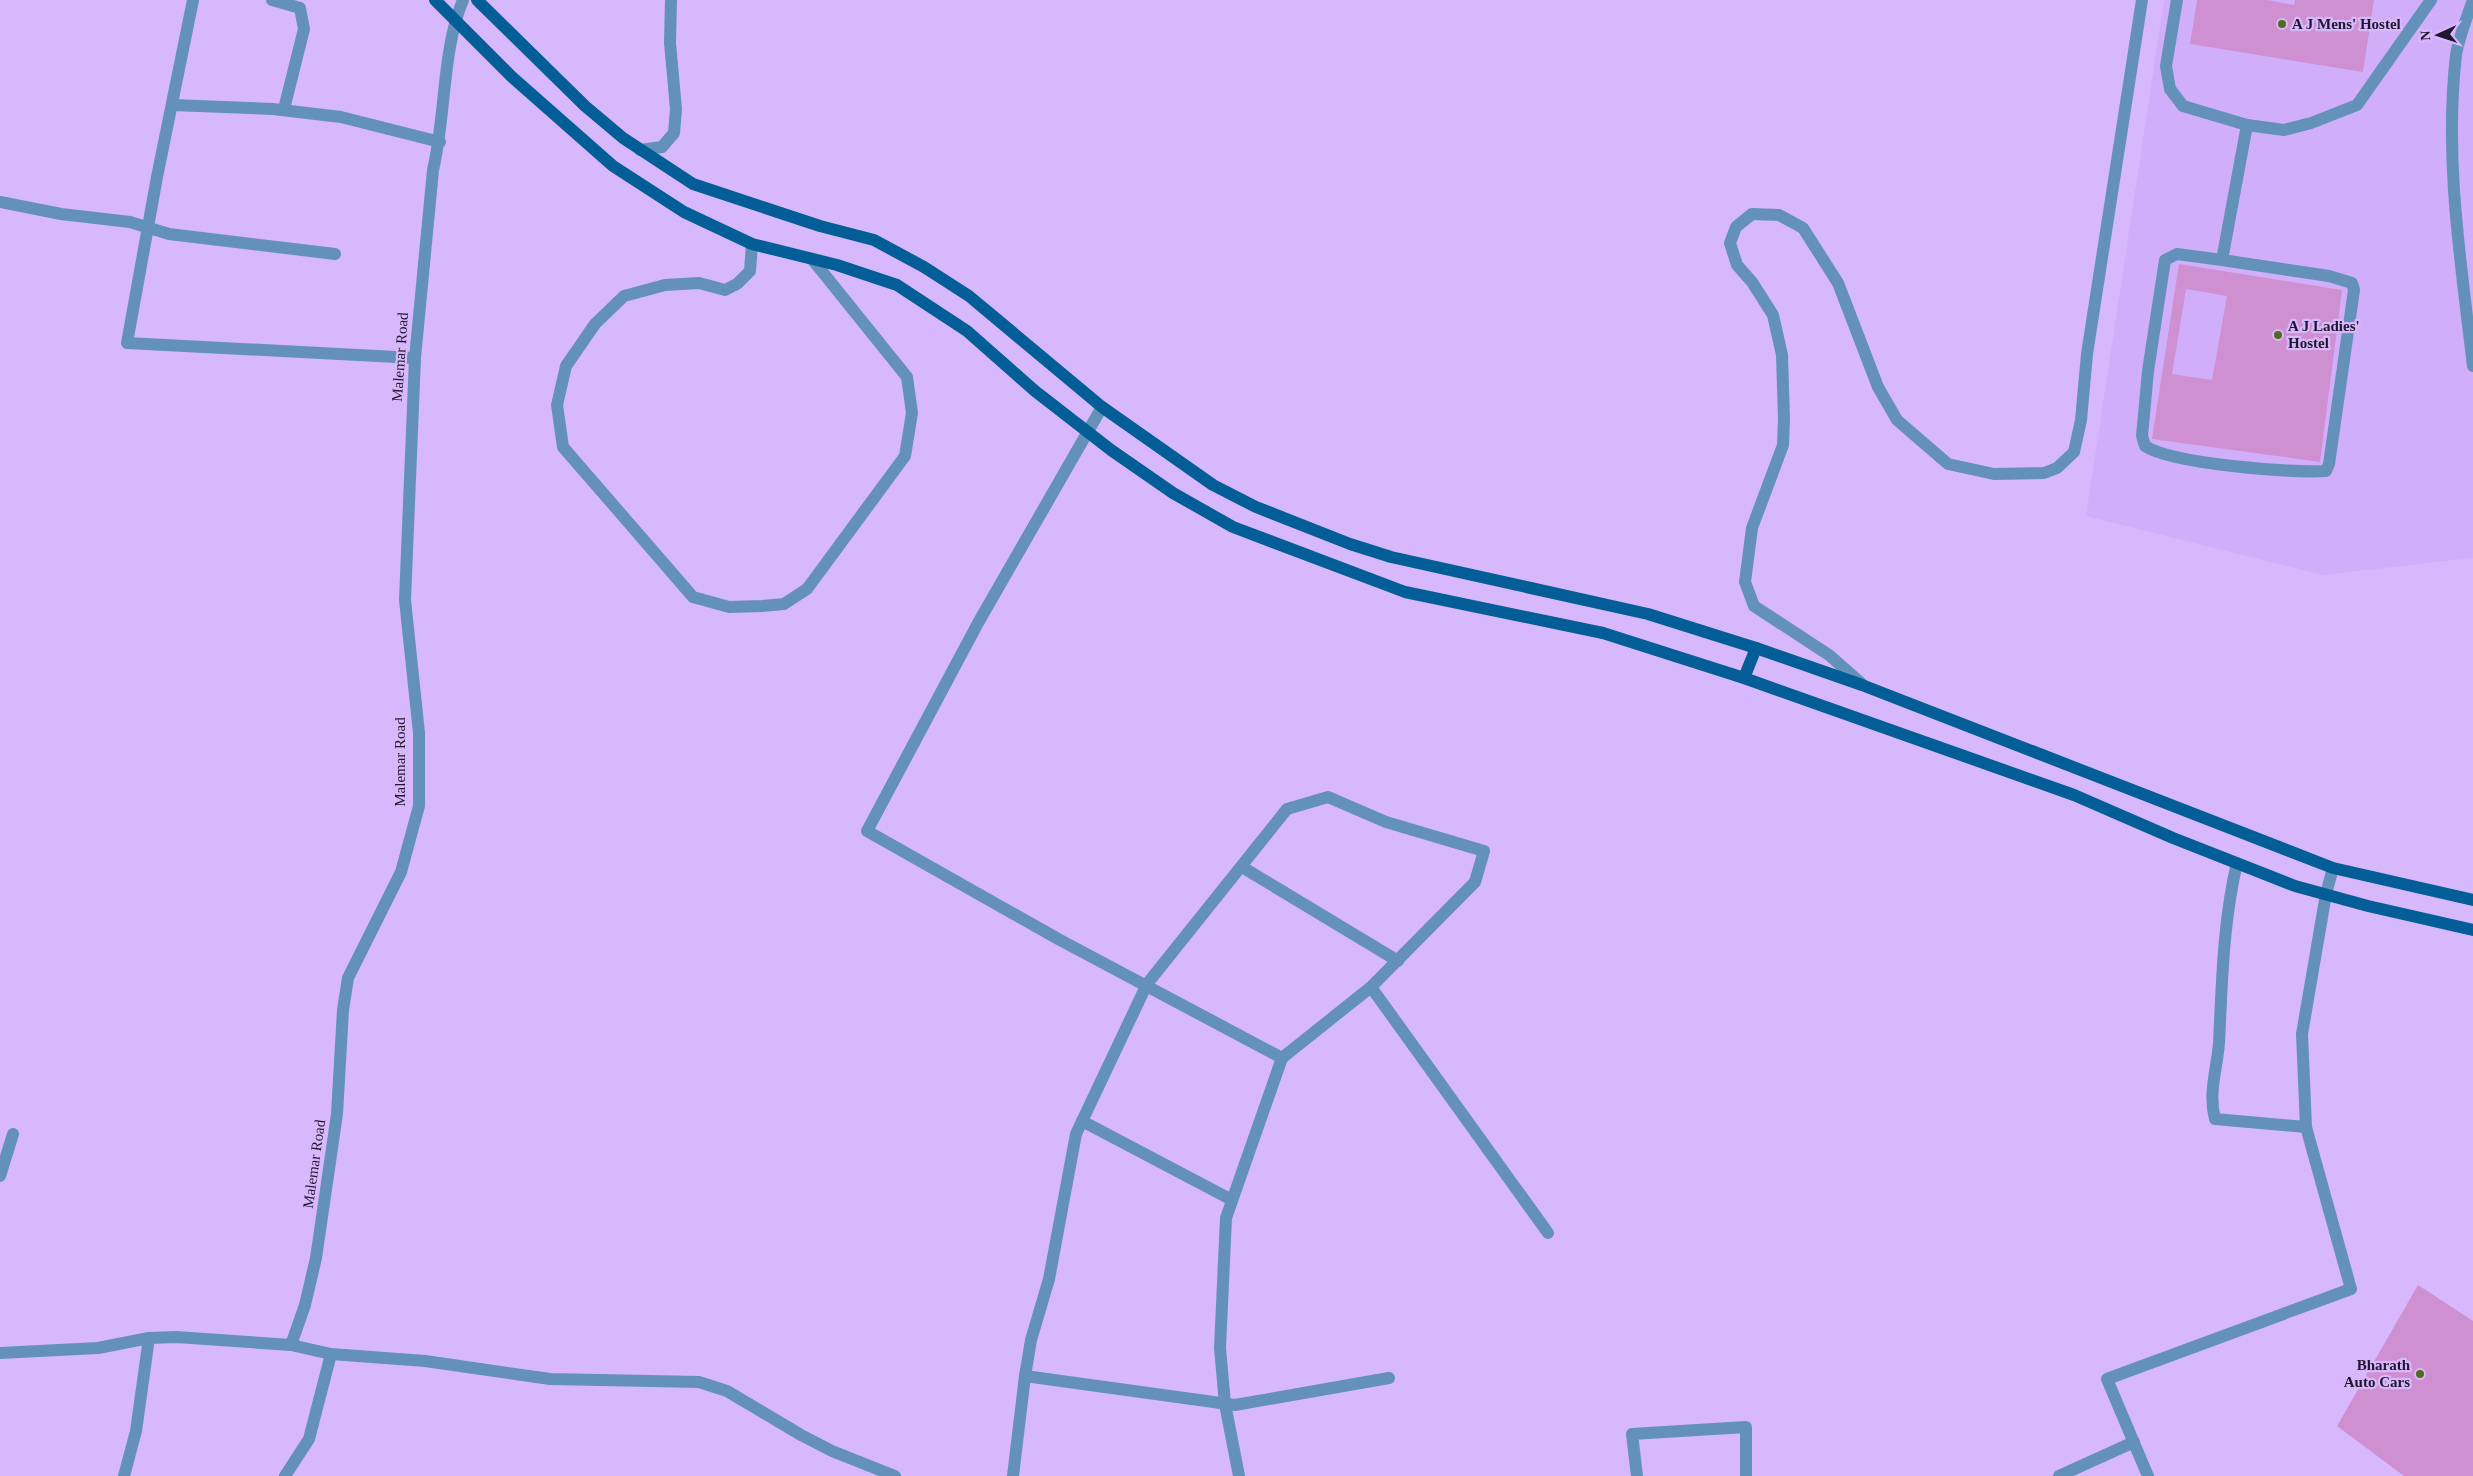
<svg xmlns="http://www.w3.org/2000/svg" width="2473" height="1476" viewBox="0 0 2473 1476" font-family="Georgia,serif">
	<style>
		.built { fill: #d1aefa }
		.building { fill: #ce90d0; fill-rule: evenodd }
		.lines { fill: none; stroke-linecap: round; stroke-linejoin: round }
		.minor { stroke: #6391b9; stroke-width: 12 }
		.major { stroke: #035e97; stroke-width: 12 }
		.poi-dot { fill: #526b1c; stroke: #d8b8fd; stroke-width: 2 }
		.labels { text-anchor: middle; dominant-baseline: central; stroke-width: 4.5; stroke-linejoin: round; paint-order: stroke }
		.poi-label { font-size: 15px; font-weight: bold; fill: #22162f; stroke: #d8b8fd; text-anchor: start }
		.street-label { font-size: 15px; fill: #22162f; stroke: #d8b8fd }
	</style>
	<rect width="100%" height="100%" fill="#d8b8fd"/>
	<path class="built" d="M2164,0H2473V558L2323,575L2086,516Z"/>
	<g class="building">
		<path d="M2197,0H2267L2294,5L2295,0H2374L2363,72L2190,44Z"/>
		<path d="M2179,264L2342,290L2320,462L2152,439ZM2186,289L2227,296L2212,380L2172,374Z"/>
		<path d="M2418,1285L2473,1321V1476H2404L2337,1426Z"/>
	</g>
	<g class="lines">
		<g class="minor">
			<path d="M193,0L157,177L127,343L415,358"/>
			<path d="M272,0L300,8L304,29L284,109"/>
			<path d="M2177,0L2166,66L2170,89L2183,106L2247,125L2284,130L2311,123L2357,105L2431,0"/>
			<path d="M2473,0C2467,17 2459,37 2456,55C2444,159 2461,263 2473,366"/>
			<path d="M172,105L273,109L341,117L440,142"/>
			<path d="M640,150L662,147L674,133L676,109L670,43L671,0"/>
			<path d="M0,202L61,214L130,222L169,234L335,254"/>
			<path d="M752,244L750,271L737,284L725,290L699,283L665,285L624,296L595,324L566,366L557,405L563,447L693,597L729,607L762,606L784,604L807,589L905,456L912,413L907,377L812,259"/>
			<path d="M2222,260L2329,276L2352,283L2354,290L2329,464L2326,471C2291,473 2172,464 2145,446L2142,436L2148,371L2165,260L2177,254L2222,260L2247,125"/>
			<path d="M1102,407L978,623L867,831L1060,940L1282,1058L1371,987L1548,1233"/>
			<path d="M1862,684L1829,655L1754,606L1745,582L1752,528L1783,445L1784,419L1782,355L1773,315L1752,282L1737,265L1730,243L1736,227L1752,214L1779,215L1803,228L1838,283L1878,387L1897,420L1948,464L1994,474L2044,473L2057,468L2074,452L2081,420L2087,354L2142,0"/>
			<path d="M2237,863C2223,922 2222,982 2219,1043C2217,1069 2208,1093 2215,1119L2306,1127"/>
			<path d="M1242,867L1398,961"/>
			<path d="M1371,987L1475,882L1484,851L1386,822L1328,797L1287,809L1147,984L1076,1134L1049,1279L1031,1340L1025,1376L1235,1405L1389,1378"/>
			<path d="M1082,1121L1232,1200"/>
			<path d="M0,1176L13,1134"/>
			<path d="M291,1345L331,1354L425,1361L550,1379L699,1382L727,1391L801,1435L832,1451L895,1476"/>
			<path d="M0,1353L98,1348L149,1338"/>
			<path d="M124,1476L136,1431L149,1338L176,1337L291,1345L305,1305L316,1258L337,1114L343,1010L348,978L401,872L419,806V733L405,600L415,358L433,170C446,115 442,50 463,0"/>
			<path d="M285,1476L309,1439L331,1354"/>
			<path d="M1013,1476L1025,1376"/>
			<path d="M1239,1476L1225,1404L1220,1348L1226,1218L1282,1058"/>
			<path d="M1637,1476L1632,1434L1746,1427V1476"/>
			<path d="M2059,1476L2134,1442"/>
			<path d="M2148,1476L2107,1379L2351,1289L2306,1127L2302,1034L2326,894L2333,868"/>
		</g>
		<g class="major">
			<path d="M435,0L512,77L613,166L684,212L752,244L837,265L897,285L967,331L1035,391L1111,450L1173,493L1233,527L1405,592L1603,633L1744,678L2074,795L2173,838L2295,886L2368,906L2473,930"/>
			<path d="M477,0L585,106L623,138L693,184L820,226L874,240L924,267L969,296L1102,407L1213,485L1256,507L1350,544L1391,557L1648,614L1756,648L1862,685L2333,868L2473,900"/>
			<path d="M1744,678L1756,648"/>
		</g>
	</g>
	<g class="poi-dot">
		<circle cx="2282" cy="24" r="5"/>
		<circle cx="2278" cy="335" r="5"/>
		<circle cx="2420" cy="1374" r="5"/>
	</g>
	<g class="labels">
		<g class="poi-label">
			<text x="2292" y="24">A J Mens' Hostel</text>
			<text x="2288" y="326">A J Ladies'<tspan x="2288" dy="17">Hostel</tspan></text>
			<text x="2410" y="1365" text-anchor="end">Bharath<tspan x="2410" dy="17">Auto Cars</tspan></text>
		</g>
		<g class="street-label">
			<text transform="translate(400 357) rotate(-86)">Malemar Road</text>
			<text transform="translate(400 762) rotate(-90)">Malemar Road</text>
			<text transform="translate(314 1164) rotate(-82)">Malemar Road</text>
		</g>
	</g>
	<g transform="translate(2438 35) rotate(267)" stroke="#d8b8fd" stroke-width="4" paint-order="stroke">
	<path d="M0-4L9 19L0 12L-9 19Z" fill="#22162f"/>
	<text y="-8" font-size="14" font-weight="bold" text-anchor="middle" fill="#22162f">N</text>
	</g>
</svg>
